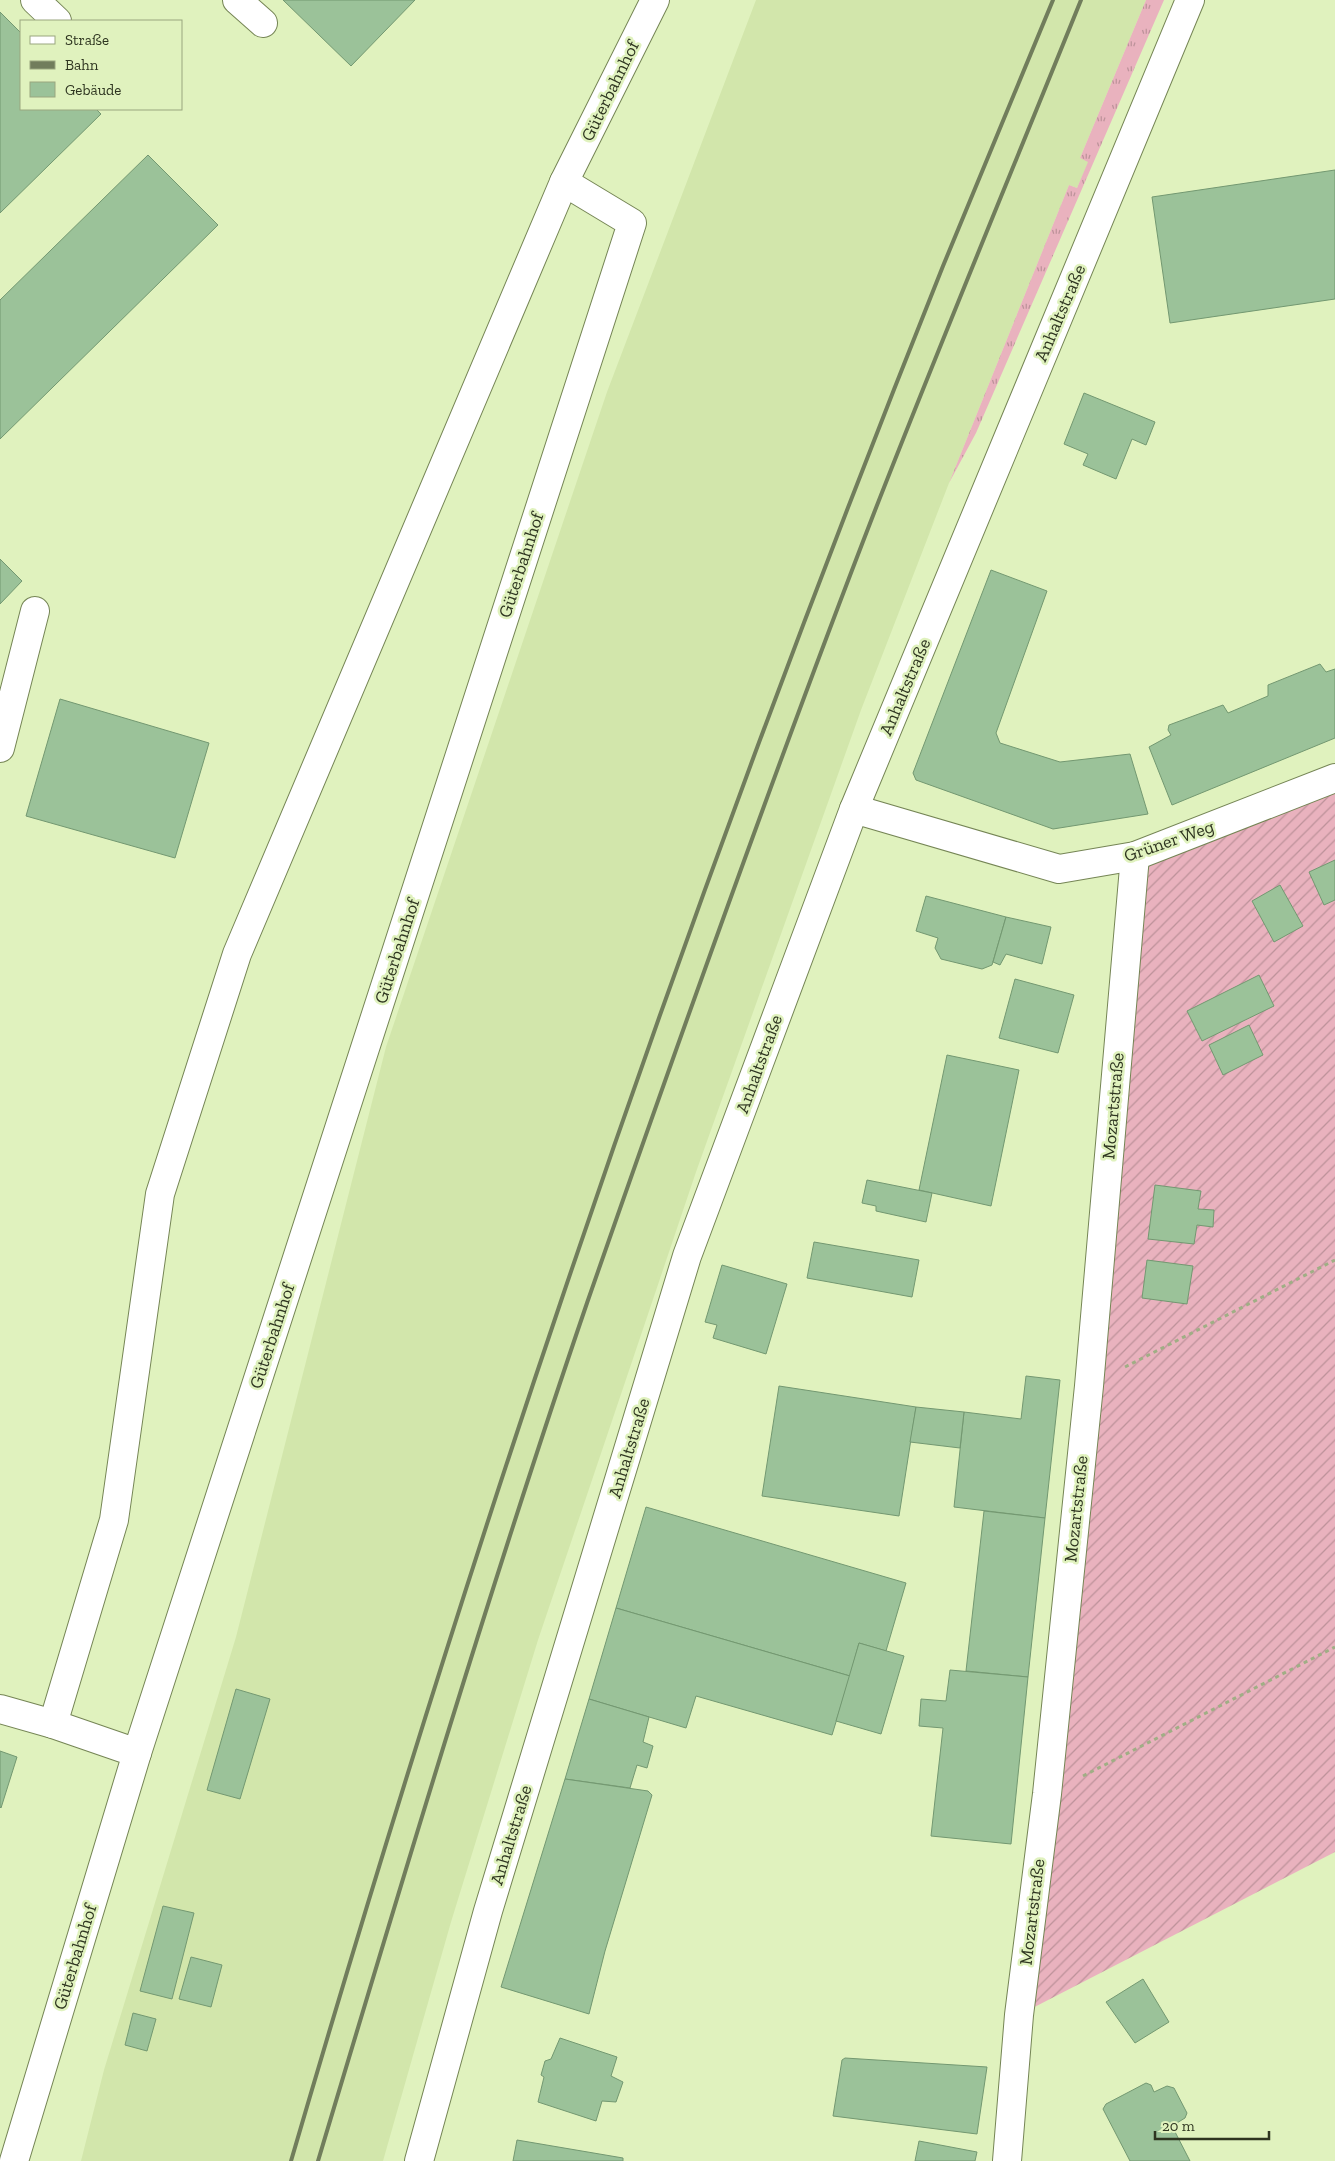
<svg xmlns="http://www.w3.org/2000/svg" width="1335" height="2161" viewBox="0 0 1335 2161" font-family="'Zilla Slab',serif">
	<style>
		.built { fill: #d2e6ab }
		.grass { fill: url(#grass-tufts) }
		.garden { fill: url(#garden-furrows) }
		.building { fill: #9bc299; stroke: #739871 }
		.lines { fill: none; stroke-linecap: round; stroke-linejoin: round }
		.minor-casing { stroke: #758555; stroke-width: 30 }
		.path { stroke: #a0ae85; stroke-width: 3; stroke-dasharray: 4 4; stroke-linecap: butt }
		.minor { stroke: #fff; stroke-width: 28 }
		.rail { stroke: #717d5c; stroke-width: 4 }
		.labels { text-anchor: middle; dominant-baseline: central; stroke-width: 5; stroke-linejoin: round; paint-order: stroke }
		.street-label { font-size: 18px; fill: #2e3520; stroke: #e0f2be }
	</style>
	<defs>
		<pattern id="grass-tufts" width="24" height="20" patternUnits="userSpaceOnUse" patternTransform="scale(1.25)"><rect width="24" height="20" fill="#e9b2be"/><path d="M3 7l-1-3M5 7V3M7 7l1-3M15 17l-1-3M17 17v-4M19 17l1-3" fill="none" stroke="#bd929a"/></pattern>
		<pattern id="garden-furrows" width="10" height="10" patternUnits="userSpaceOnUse" patternTransform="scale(1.25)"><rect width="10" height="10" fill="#e9b2be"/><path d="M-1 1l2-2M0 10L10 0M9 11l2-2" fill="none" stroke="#bd929a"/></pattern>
	</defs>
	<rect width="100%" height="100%" fill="#e0f2be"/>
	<path class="built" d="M756,0H1146L1080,158L1089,161L1077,188L1069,185L949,483L861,710L696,1172L538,1640L451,1922L383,2161H81L104,2070L236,1637L386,1047L607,392Z"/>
	<path class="grass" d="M1146,0H1164L976,433L949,483L1069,185L1077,188L1088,162L1080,158Z"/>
	<path class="garden" d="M1335,778V1852L1019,2015L1135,856Z"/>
	<g class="building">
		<path d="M283,0H415L351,66Z"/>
		<path d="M0,12L21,33V109H96L101,114L0,213Z"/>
		<path d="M148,155L218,225L0,439V300Z"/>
		<path d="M1335,170V299L1170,323L1152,197Z"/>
		<path d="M1084,393L1155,422L1146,445L1132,439L1116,479L1083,465L1088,454L1064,444Z"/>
		<path d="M0,559L22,581L0,604Z"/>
		<path d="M991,570L1047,591L996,733L1000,743L1060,762L1130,754L1148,814L1053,829L916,780L913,773Z"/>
		<path d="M1320,664L1326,672L1335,669V738L1172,805L1149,747L1171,735L1168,730L1169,725L1223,705L1228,713L1268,696V685Z"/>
		<path d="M60,699L209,743L175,858L26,816Z"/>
		<path d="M1335,860V900L1324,905L1309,872Z"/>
		<path d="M1280,885L1303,926L1274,942L1252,901Z"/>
		<path d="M926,896L1006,917L992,965L982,969L941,959L935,948L938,938L916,931Z"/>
		<path d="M1006,917L1051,927L1042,964L1006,954L1000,965L993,962Z"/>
		<path d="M1259,975L1274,1006L1202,1041L1187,1011Z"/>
		<path d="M1015,979L1074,995L1058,1053L999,1038Z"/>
		<path d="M1249,1025L1263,1055L1223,1075L1209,1045Z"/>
		<path d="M947,1055L1019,1070L991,1206L919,1190Z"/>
		<path d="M867,1180L932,1193L926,1222L876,1211V1206L862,1203Z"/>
		<path d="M1155,1185L1201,1191L1198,1209L1214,1210L1213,1227L1197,1225L1194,1244L1148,1239Z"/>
		<path d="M814,1242L919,1260L912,1297L807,1278Z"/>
		<path d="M1147,1260L1193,1266L1187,1304L1142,1298Z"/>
		<path d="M722,1265L787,1284L766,1354L713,1338L717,1325L705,1322Z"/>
		<path d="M1026,1376L1060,1380L1045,1518L954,1507L964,1412L1021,1419Z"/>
		<path d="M779,1386L916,1407L899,1516L762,1496Z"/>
		<path d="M916,1407L964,1412L960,1448L910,1442Z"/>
		<path d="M646,1507L906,1583L886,1651L859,1643L850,1676L616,1608Z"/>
		<path d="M984,1511L1045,1518L1028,1677L966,1671Z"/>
		<path d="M616,1608L850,1676L832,1735L696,1696L686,1728L589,1699Z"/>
		<path d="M859,1643L904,1656L881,1734L836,1721Z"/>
		<path d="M950,1670L1028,1677L1011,1844L931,1836L943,1728L919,1726L921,1699L946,1701Z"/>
		<path d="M236,1689L270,1699L240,1799L207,1790Z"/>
		<path d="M589,1699L649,1717L643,1742L653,1746L647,1768L637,1765L630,1788L565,1779Z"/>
		<path d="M0,1751L17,1757L1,1808L0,1807Z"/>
		<path d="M565,1779L648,1791L652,1795L605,1951L589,2014L501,1987Z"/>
		<path d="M163,1906L194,1913L172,1999L140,1991Z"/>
		<path d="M191,1957L222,1965L211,2007L179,1999Z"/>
		<path d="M1143,1979L1169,2022L1135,2043L1106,2002Z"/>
		<path d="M133,2013L156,2019L147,2051L125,2045Z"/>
		<path d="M560,2038L617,2057L611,2076L623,2082L616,2102L602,2101L596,2121L538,2102L544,2077L541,2075L545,2061L551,2059Z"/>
		<path d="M845,2058L987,2067L977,2134L833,2116L842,2060Z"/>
		<path d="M1146,2083L1151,2085L1154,2092L1167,2086L1174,2088L1187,2113L1185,2118L1172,2126L1190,2161H1130L1103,2109L1106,2104Z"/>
		<path d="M517,2140L623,2158V2161H513Z"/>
		<path d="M919,2141L977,2152L975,2161H915Z"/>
	</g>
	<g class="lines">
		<g class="minor-casing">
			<g id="minor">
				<path d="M35,0L57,21"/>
				<path d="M237,0L263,23"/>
				<path d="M0,748L35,611"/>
				<path d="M854,809L1059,869L1135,856L1335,778"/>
				<path d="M0,1709L53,1724L137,1753L14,2161"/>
				<path d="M53,1724L114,1520L160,1194L237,954L564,182"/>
				<path d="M137,1753L632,223L564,182L655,0"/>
				<path d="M419,2161L488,1911L687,1256L854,809L1190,0"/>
				<path d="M1007,2161L1019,2015L1047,1794L1089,1386L1135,856"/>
			</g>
		</g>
		<g class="path">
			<path d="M1125,1367L1335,1260"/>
			<path d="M1083,1776L1335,1647"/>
		</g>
		<use href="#minor" class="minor"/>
		<g class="rail">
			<path d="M291,2161C375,1874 464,1587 560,1304C678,954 806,608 943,266C979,177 1017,89 1053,0"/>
			<path d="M318,2161C404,1874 490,1587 587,1303C679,1039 773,774 874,513C941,341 1012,171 1081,0"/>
		</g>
	</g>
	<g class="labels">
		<g class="street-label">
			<text transform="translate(610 91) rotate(-64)">Güterbahnhof</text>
			<text transform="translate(1060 313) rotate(-67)">Anhaltstraße</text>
			<text transform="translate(521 565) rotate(-72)">Güterbahnhof</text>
			<text transform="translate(905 687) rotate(-67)">Anhaltstraße</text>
			<text transform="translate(1169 841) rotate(-19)">Grüner Weg</text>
			<text transform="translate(397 951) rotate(-72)">Güterbahnhof</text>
			<text transform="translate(759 1064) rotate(-70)">Anhaltstraße</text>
			<text transform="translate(1113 1106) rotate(-85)">Mozartstraße</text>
			<text transform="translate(272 1336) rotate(-72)">Güterbahnhof</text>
			<text transform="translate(629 1448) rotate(-73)">Anhaltstraße</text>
			<text transform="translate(1076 1509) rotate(-84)">Mozartstraße</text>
			<text transform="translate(511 1835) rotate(-73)">Anhaltstraße</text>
			<text transform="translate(1032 1912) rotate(-83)">Mozartstraße</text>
			<text transform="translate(75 1957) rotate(-73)">Güterbahnhof</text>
		</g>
	</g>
	<rect x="20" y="20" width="162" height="90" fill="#e0f2be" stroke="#99a67f"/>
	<rect x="30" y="36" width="25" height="8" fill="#ffffff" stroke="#99a67f"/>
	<text x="65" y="45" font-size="15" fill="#2e3520">Straße</text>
	<rect x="30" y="61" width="25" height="8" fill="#717d5c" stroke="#99a67f"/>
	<text x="65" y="70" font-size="15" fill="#2e3520">Bahn</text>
	<rect x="30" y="82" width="25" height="15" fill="#9bc299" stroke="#99a67f"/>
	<text x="65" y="95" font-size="15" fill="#2e3520">Gebäude</text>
	<path d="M1155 2131v8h114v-8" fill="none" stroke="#2e3520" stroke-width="2.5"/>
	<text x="1162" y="2131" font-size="15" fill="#2e3520" stroke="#e0f2be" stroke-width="4" paint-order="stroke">20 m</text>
</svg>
